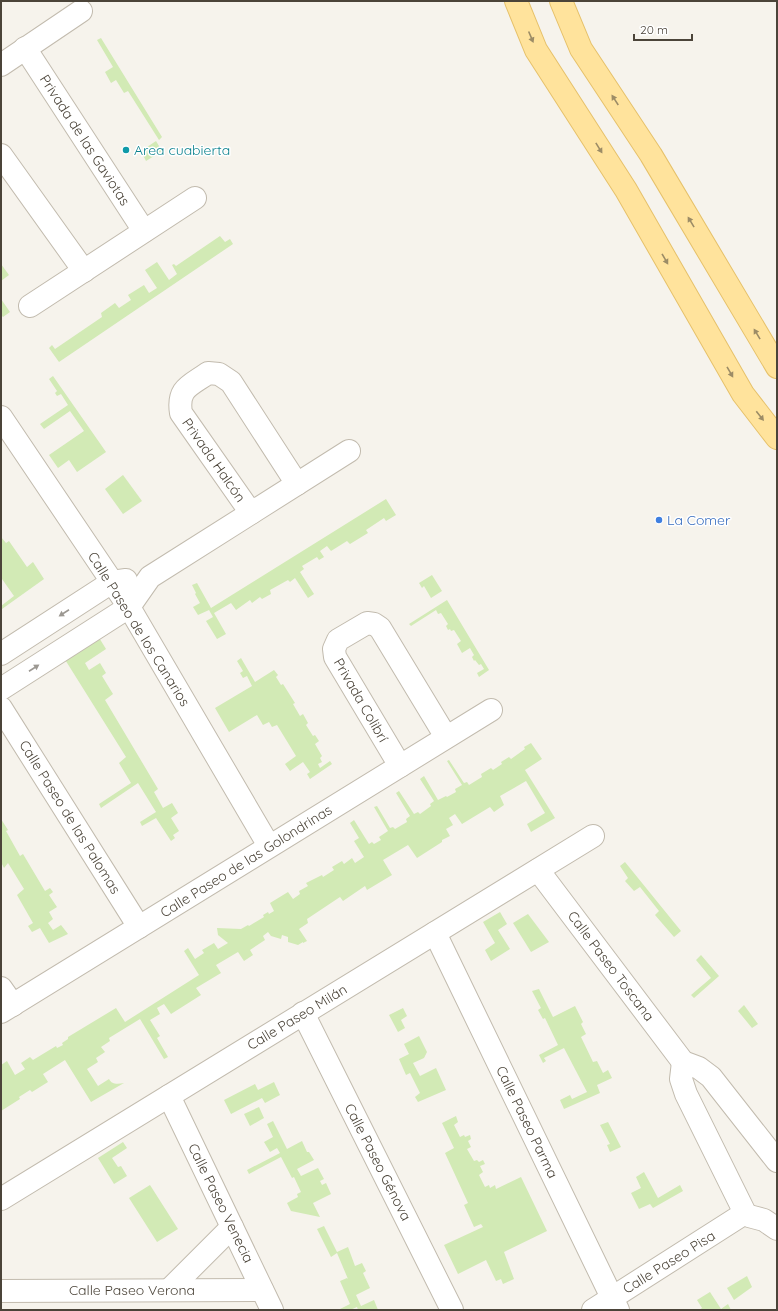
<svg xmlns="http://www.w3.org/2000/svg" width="778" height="1311" viewBox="0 0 778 1311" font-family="Quicksand,sans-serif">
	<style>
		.green { fill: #d2eab5 }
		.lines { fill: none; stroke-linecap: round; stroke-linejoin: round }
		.minor-casing { stroke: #c2bbae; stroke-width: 24 }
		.major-casing { stroke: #e6c16a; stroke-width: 24 }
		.minor { stroke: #fff; stroke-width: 22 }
		.major { stroke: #ffe39c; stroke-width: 22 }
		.oneway { fill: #9c8c66 }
		.oneway2 { fill: #9c9892 }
		.culture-dot { fill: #0f9aa8; stroke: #fff; stroke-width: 1.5 }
		.shop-dot { fill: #3f7fe0; stroke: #fff; stroke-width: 1.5 }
		.labels { text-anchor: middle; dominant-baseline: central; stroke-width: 3; stroke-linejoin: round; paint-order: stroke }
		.street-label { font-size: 14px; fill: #4b4439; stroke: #fff }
		.culture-label { font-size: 14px; fill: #0d838f; stroke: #fff; text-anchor: start }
		.shop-label { font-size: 14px; fill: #366cbe; stroke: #fff; text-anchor: start }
	</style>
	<rect width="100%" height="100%" fill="#f6f3ec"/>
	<g class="green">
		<path d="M101,38L162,137L159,140L128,91L124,93L116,80L111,83L105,72L113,67L97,40Z"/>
		<path d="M156,141L162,151L146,161L141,151Z"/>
		<path d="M220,236L225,242L230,239L233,244L59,362L49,348L52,345L55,349L102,317L101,313L115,303L119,308L131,300L128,295L144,285L149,293L157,288L145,270L157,262L169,280L177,274L172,265L174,264L176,266Z"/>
		<path d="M1,264L9,275L1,281Z"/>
		<path d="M1,299L10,312L3,317L1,315L2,309L1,308Z"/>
		<path d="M53,376L106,452L77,472L69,460L58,468L49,455L84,431L70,411L44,429L40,424L68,405L61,394L57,396L55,393L57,391L49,379Z"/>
		<path d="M123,475L142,501L123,514L105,489Z"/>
		<path d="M386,499L396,515L386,521L384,518L366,530L368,533L350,544L347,541L331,551L327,546L320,551L324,557L319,560L317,557L302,566L304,569L300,572L314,594L308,598L295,578L290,582L288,580L270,590L271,594L262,599L260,597L252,603L250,600L236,610L231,603L214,613L226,634L217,639L206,621L213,617L209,610L198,615L193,607L200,603L195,594L196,593L192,585L197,583L211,608Z"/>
		<path d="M1,537L6,543L9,541L27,567L33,562L44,579L2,609L1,606L14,596L2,579L1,580Z"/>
		<path d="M432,575L442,591L431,598L424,586L422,588L419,583Z"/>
		<path d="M447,600L489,670L479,677L477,673L484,669L481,664L479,665L475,660L474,661L472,657L474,655L470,648L462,653L457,644L461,641L454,630L451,631L450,629L448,630L446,626L448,624L441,613L438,614L436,610L411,626L409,624Z"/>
		<path d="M98,636L106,649L85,663L89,670L100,663L106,673L102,676L113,694L105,700L158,789L154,792L163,808L172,803L178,813L171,818L179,831L173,835L175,838L171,841L156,818L142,826L140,822L156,812L138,783L101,808L99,804L131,783L119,763L126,757L64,658Z"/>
		<path d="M241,658L255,682L274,670L278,675L276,677L281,685L283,684L295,703L293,704L300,716L303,714L308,723L306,725L313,736L315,735L319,741L315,744L322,756L320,758L322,762L318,764L320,768L330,761L332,764L310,779L307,774L310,772L303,762L290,771L285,764L296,756L277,725L272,727L269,722L263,725L257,715L229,732L215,708L252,686L247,676L243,678L240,673L243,671L237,661Z"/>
		<path d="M531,743L542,759L525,770L555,818L531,832L527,824L545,813L526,781L500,796L504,805L494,812L490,807L462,824L455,814L449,818L453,825L446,829L450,836L442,840V842L417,858L408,845L383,860L392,875L367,890L365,886L343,901L340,897L307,919L308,923L299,929L307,941L303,943V942L298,945L288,942V937L282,935L281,939L271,936L268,932L263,936L265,940L250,950L253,955L244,961L238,952L216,965L221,973L196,988L201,995L171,1014L164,1004L157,1008L160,1014L150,1020L160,1036L157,1038L168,1057L164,1059L140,1019L109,1038L110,1041L101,1047L105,1052L96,1058L98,1062L87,1069L98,1086L109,1079C112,1085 118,1084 124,1083L91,1102L65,1060L43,1074L48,1082L32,1092L30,1090L19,1097L20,1099L1,1111V1065L7,1061L15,1075L25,1069L21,1063L30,1057L33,1060L56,1046L57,1048L63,1045L62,1043L68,1039V1037L116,1008L125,1022L199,975L184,951L188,948L195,959L204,953L202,950L214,943L218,949L228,943L218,935L217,928L241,929L248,925L249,926L264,917L263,915L268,912L269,914L274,911L270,903L288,892L293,899L300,894L299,891L308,886L306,883L322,875L323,877L334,870L332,867L342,861L344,864L352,858L355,863L364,857L354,841L359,838L350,823L354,820L369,844L372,842L374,844L381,840L379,837L388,831L374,807L377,806L390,828L393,827L395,829L407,822L406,819L410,816L396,793L399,791L414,814L418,812L420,814L431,806L430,804L434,801L420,779L424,776L438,800L446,796L447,797L456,792L455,789L462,785L447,761L449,760L464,783L467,782L469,785L482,777L481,774L491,768L493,770L502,764L501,762L509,757L511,759L525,749L524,747Z"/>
		<path d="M1,819L8,830L6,831L20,856L23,854L45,891L50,888L53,892L49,895L57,907L49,912L53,919L48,923L53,930L61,925L68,934L49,943L40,928L32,932L28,926L33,923L17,895L24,889L8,863L4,868L1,862Z"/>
		<path d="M625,862L681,931L674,937L655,915L659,911L640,887L634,891L625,881L628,878L620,866Z"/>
		<path d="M500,912L507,924L498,930L510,949L491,961L485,950L495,943L483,922Z"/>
		<path d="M528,914L549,942L531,952L513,923Z"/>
		<path d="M701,955L719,976L694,998L691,995L711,978L696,960Z"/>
		<path d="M539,989L553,1017L575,1006L583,1022L581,1024L586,1034L581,1037L593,1062L597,1061L603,1073L608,1070L612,1078L597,1085L600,1093L564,1109L560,1100L570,1095L572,1099L587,1092L564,1048L544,1058L546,1061L543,1063L539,1055L558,1045L545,1018L543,1019L538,1010L541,1008L532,991Z"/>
		<path d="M744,1005L758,1024L752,1028L738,1011Z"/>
		<path d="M403,1008L407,1016L401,1020L405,1028L398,1032L389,1015Z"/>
		<path d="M419,1036L427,1052L424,1058L413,1063L420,1076L436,1068L446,1090L418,1102L415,1097L420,1093L410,1073L406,1075L399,1059L409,1054L404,1044Z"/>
		<path d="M274,1082L280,1095L265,1103L262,1098L231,1114L224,1100L255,1084L258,1090Z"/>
		<path d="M259,1107L264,1118L250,1126L244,1114Z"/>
		<path d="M456,1116L458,1122L454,1125L460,1137L464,1135L465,1137L470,1135L471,1139L468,1141L471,1147L467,1149L474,1161L477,1160L479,1162L483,1160L485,1164L480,1166L483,1172L479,1175L485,1187L489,1185L490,1188L495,1185L496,1189L521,1177L547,1231L504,1252L514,1279L503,1284L501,1279L496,1281L486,1260L458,1274L444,1245L483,1227L481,1224L474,1227L464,1205L468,1203L445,1153L454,1148L442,1123Z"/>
		<path d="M273,1121L287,1149L302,1141L307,1152H309L314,1160L297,1169L301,1176L318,1168L324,1179L320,1181L322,1185L326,1183L331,1194L313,1203L320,1217L291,1211L287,1203L298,1197L297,1194L301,1192L294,1177L292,1178L281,1157L249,1174L247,1170L280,1153L277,1148L270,1152L264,1142L273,1137L267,1124Z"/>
		<path d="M608,1122L621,1147L610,1152L607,1145L610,1144L600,1125Z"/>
		<path d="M123,1142L127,1148L112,1158L118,1167L121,1166L127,1176L114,1184L98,1158Z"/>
		<path d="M644,1172L658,1198L680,1185L683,1191L653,1208L650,1204L639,1209L631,1193L641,1188L636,1177Z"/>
		<path d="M150,1185L178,1229L157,1242L129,1198Z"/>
		<path d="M324,1226L337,1252L348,1247L355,1266L362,1263L366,1271L363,1273L370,1288L356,1295L361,1306L374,1300L378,1310H358L357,1307L350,1310H338L350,1304L340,1281L347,1278L348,1279L337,1253L331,1257L317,1229Z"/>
		<path d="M747,1276L752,1287L734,1300L727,1288Z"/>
		<path d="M710,1292L721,1309L728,1304L731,1310H699L702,1308L697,1300Z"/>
	</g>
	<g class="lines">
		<g class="minor-casing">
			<g id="minor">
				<path d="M25,48L144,231"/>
				<path d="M1,65L81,11"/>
				<path d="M1,155L84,271"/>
				<path d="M30,306L195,198"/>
				<path d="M1,417L129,607L269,846"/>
				<path d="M251,513L181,413C177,388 190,386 208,373L219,374L231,382L297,484"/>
				<path d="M1,654L112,582L126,580"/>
				<path d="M1,689L129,607L150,577L349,451"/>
				<path d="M1,708L139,927"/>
				<path d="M400,766L335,657L334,649L338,640L367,623L374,624L380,628L446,737"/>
				<path d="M538,870L683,1062L699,1068L711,1077L777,1161"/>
				<path d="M435,933L618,1310"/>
				<path d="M1,988L13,1005"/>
				<path d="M1,1012L491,710"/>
				<path d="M303,1013L452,1310"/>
				<path d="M683,1062L681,1079L686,1094L745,1213L749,1216L764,1220L777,1229"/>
				<path d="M169,1096L272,1310"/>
				<path d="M1,1199L593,836"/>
				<path d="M169,1290L232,1227"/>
				<path d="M1,1291L262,1290"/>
				<path d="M593,1310L745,1213"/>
			</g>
		</g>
		<g class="major-casing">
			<g id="major">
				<path d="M516,1L536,50L626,190L743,394L777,438"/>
				<path d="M561,1L581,49L651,155L777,367"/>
			</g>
		</g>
		<use href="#minor" class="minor"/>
		<use href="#major" class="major"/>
	</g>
	<defs><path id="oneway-solid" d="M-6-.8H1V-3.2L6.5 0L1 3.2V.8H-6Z"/></defs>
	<g class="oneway">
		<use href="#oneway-solid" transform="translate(531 37) rotate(67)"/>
		<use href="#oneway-solid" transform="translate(615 100) rotate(-123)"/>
		<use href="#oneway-solid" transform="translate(599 148) rotate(58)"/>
		<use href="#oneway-solid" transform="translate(691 222) rotate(-121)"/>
		<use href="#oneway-solid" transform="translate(665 259) rotate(60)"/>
		<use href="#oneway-solid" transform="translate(757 334) rotate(-121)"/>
		<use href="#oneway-solid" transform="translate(730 372) rotate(60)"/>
		<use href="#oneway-solid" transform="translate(760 416) rotate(52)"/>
	</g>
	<g class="oneway2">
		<use href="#oneway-solid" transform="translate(64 613) rotate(147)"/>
		<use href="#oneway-solid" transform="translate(34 668) rotate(-33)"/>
	</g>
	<circle class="culture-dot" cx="126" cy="150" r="4"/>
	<circle class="shop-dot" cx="659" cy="520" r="4"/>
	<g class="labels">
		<g class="street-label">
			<text transform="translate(85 140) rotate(57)">Privada de las Gaviotas</text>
			<text transform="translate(214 460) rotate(55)">Privada Halcón</text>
			<text transform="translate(139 629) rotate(58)">Calle Paseo de los Canarios</text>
			<text transform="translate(361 700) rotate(60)">Privada Colibrí</text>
			<text transform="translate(70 817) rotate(58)">Calle Paseo de las Palomas</text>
			<text transform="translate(246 861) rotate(-32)">Calle Paseo de las Golondrinas</text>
			<text transform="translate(611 966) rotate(53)">Calle Paseo Toscana</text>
			<text transform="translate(297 1017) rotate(-31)">Calle Paseo Milán</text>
			<text transform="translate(527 1122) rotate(64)">Calle Paseo Parma</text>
			<text transform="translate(378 1162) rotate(63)">Calle Paseo Génova</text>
			<text transform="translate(221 1203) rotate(64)">Calle Paseo Venecia</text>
			<text transform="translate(669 1262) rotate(-32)">Calle Paseo Pisa</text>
			<text x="132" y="1290">Calle Paseo Verona</text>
		</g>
		<g class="culture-label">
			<text x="134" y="150">Area cuabierta</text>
		</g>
		<g class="shop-label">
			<text x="667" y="520">La Comer</text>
		</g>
	</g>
	<rect width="778" height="1311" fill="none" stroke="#4b4439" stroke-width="4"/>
	<path d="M634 34v6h58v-6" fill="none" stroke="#4b4439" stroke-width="2"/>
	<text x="640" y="34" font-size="12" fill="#4b4439" stroke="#ffffff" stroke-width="3" paint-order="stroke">20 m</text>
</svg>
